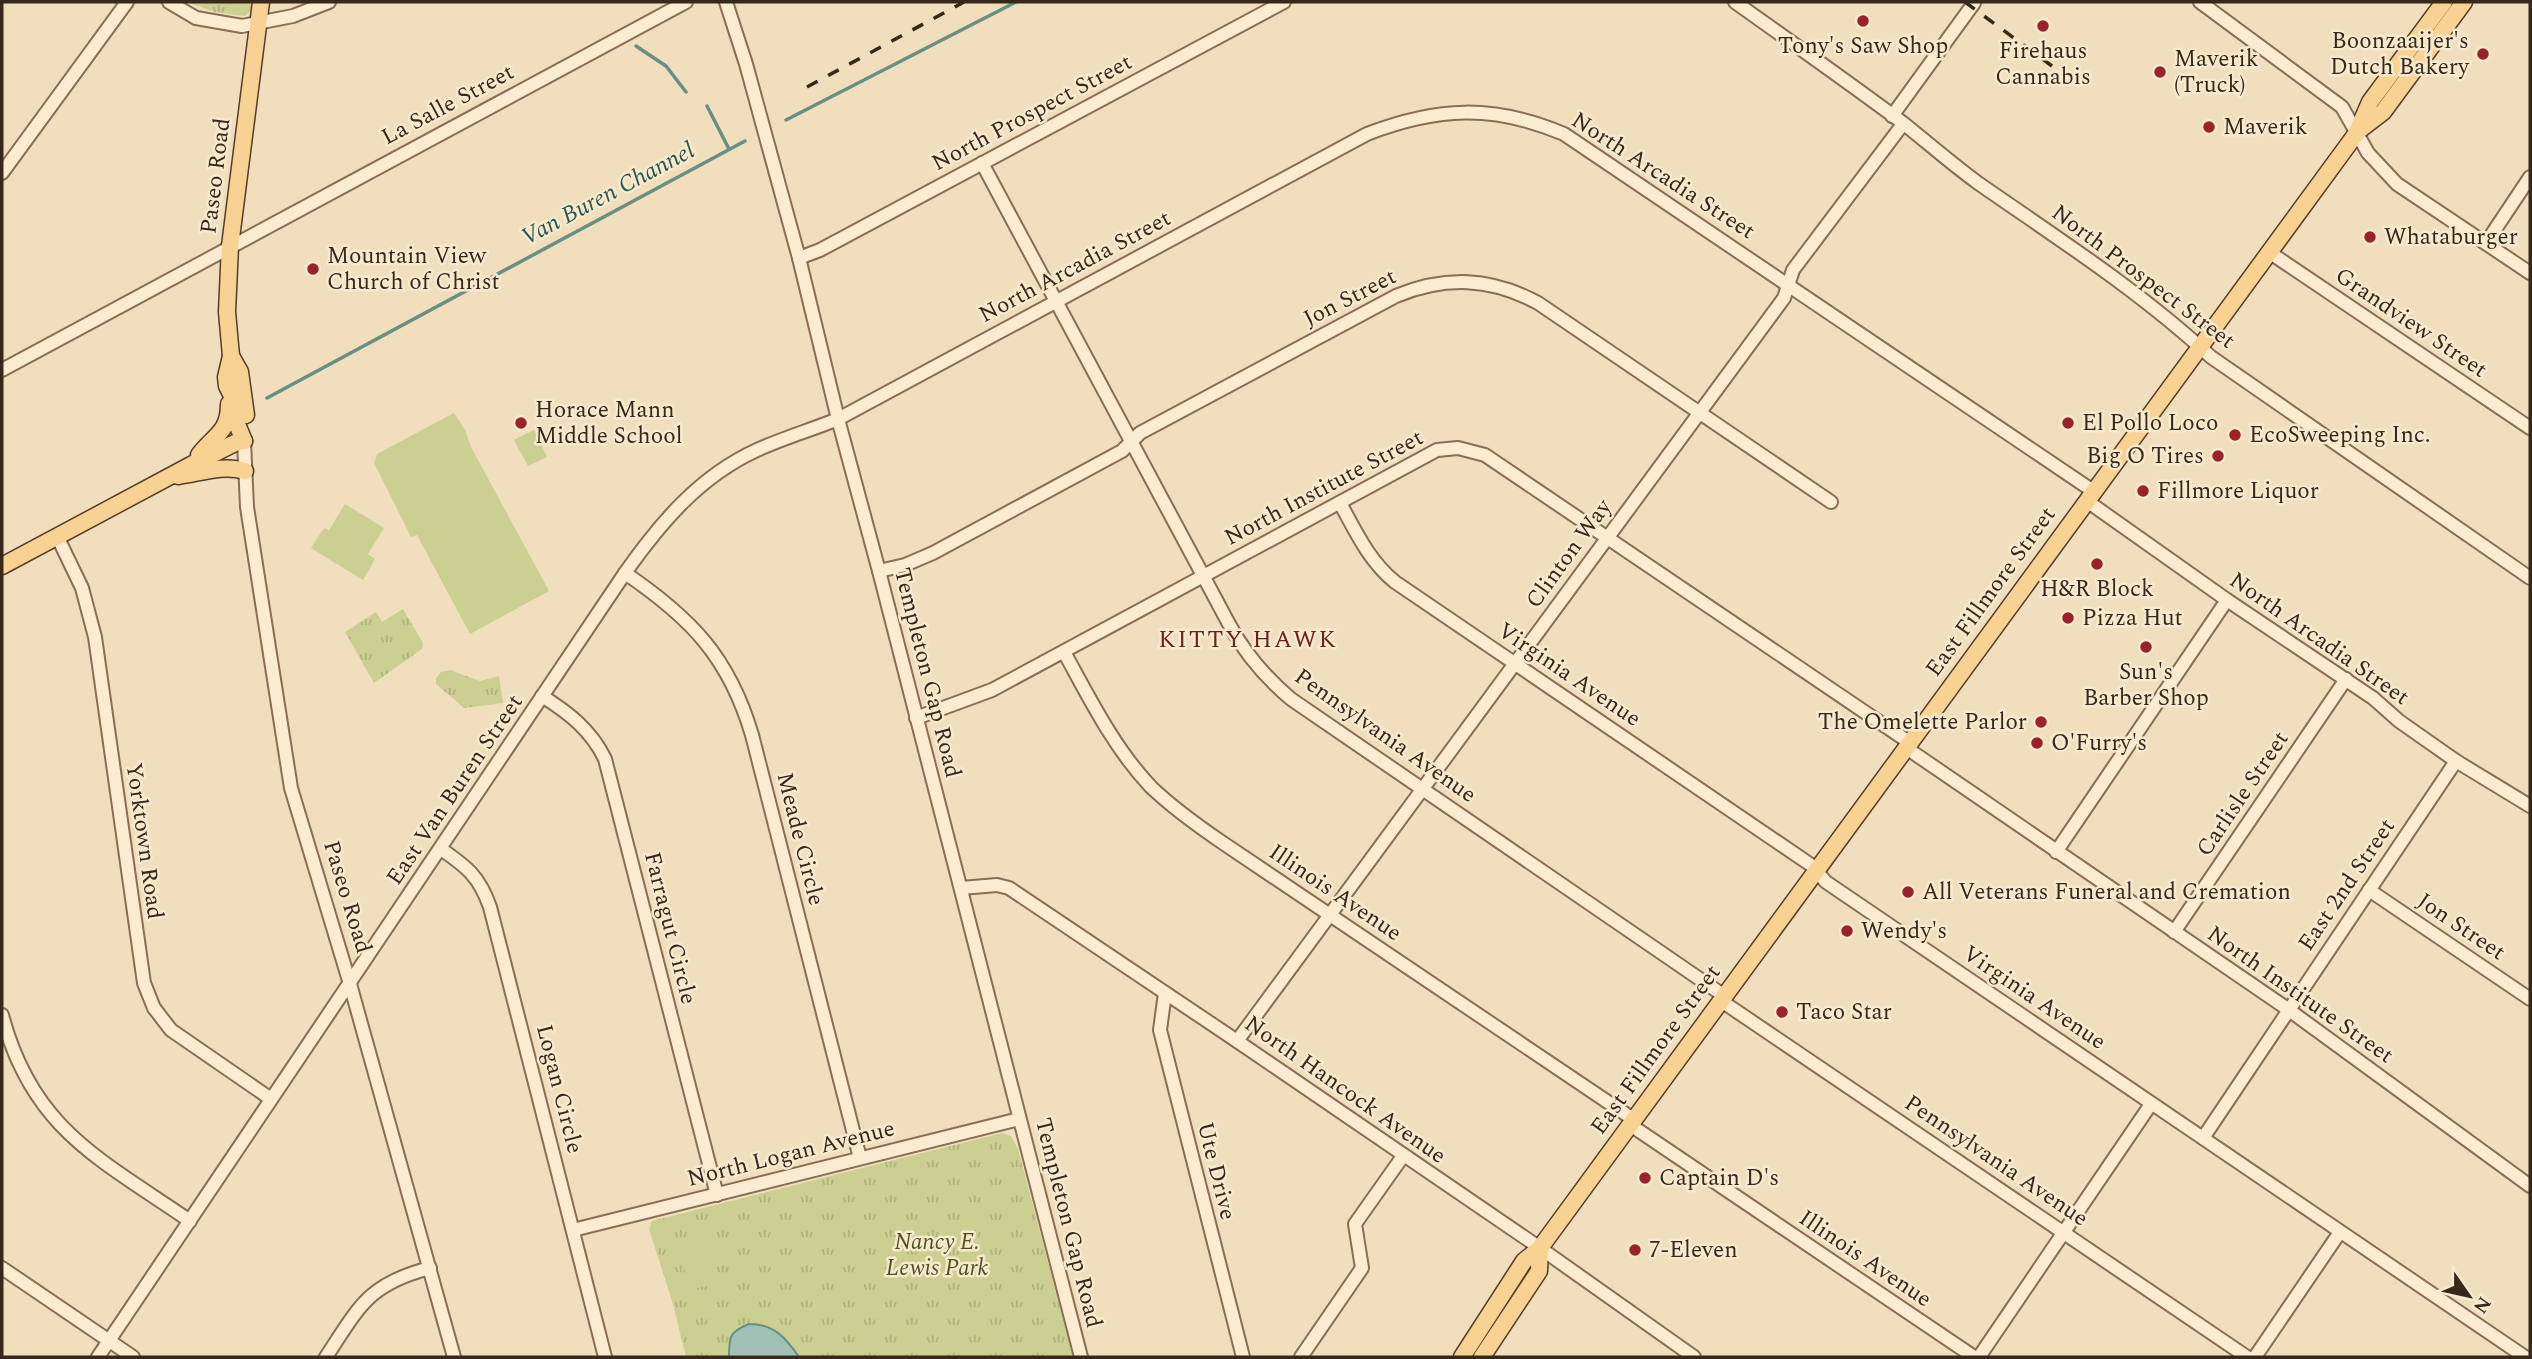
<svg xmlns="http://www.w3.org/2000/svg" width="2532" height="1359" viewBox="0 0 2532 1359" font-family="Spectral,serif">
	<style>
		.grass { fill: url(#grass-tufts) }
		.pitch { fill: #cbcf91 }
		.water { fill: #a1c1b6; stroke: #688f84; stroke-width: 2 }
		.lines { fill: none; stroke-linecap: round; stroke-linejoin: round }
		.stream { stroke: #688f84; stroke-width: 3.5 }
		.minor-casing { stroke: #896e55; stroke-width: 16 }
		.major-casing { stroke: #563d2a; stroke-width: 19 }
		.minor { stroke: #fbecd1; stroke-width: 12 }
		.major { stroke: #f7d292; stroke-width: 16 }
		.rail { stroke: #38271b; stroke-width: 3.5; stroke-dasharray: 12 12; stroke-linecap: butt }
		.poi-dot { fill: #9c2229; stroke: #f7e9cd; stroke-width: 2.5 }
		.labels { text-anchor: middle; dominant-baseline: central; stroke-width: 5; stroke-linejoin: round; paint-order: stroke }
		.poi-label { font-size: 23px; fill: #38271b; stroke: #f7e9cd; text-anchor: start }
		.street-label { font-size: 23px; fill: #38271b; stroke: #f7e9cd }
		.park-label { font-size: 23px; font-style: italic; fill: #4b5520; stroke: #f7e9cd }
		.water-label { font-size: 24px; font-style: italic; fill: #295853; stroke: #f7e9cd }
		.neighbourhood-label { font-size: 24px; letter-spacing: 2px; fill: #672418; stroke: #f7e9cd }
	</style>
	<defs>
		<pattern id="grass-tufts" width="24" height="20" patternUnits="userSpaceOnUse" patternTransform="scale(1.75)"><rect width="24" height="20" fill="#cbcf91"/><path d="M3 7l-1-3M5 7V3M7 7l1-3M15 17l-1-3M17 17v-4M19 17l1-3" fill="none" stroke="#afb27c"/></pattern>
	</defs>
	<rect width="100%" height="100%" fill="#f0debd"/>
	<g class="grass">
		<path d="M187,2H252L251,11L245,16L215,12Z"/>
		<path d="M403,609L423,643L422,649L374,683L345,632L376,612L382,622Z"/>
		<path d="M450,670L480,681L499,676L503,703L464,708L436,684V678L441,672Z"/>
		<path d="M1002,1133L1011,1136L1018,1149L1073,1357H686L673,1304L649,1229L652,1221Z"/>
	</g>
	<g class="pitch">
		<path d="M454,413L465,430L471,447L549,591L470,634L417,535L411,537L374,463L377,454Z"/>
		<path d="M534,430L547,457L528,466L514,440Z"/>
		<path d="M345,504L384,528L368,554L375,559L363,580L311,548L324,528L329,530Z"/>
		<path d="M707,1243L715,1284L689,1290L680,1248Z"/>
	</g>
	<path class="water" d="M749,1324C774,1324 786,1338 799,1357H729C729,1337 729,1332 749,1324Z"/>
	<g class="lines">
		<g class="stream">
			<path d="M636,46L666,66L686,92"/>
			<path d="M707,106L729,149"/>
			<path d="M786,120L1016,2"/>
			<path d="M267,398L745,141"/>
		</g>
		<g class="minor-casing">
			<g id="minor">
				<path d="M169,2L196,18L242,26L293,16L329,2"/>
				<path d="M726,2L746,64L799,258L838,419L879,571L1081,1357"/>
				<path d="M1735,2C1791,42 1848,82 1903,123C1928,143 1952,164 1978,183C2057,238 2140,291 2211,357L2530,578"/>
				<path d="M2200,2L2342,107L2368,153L2397,184L2530,273"/>
				<path d="M1892,116L1974,3"/>
				<path d="M982,163L1229,624C1245,654 1265,677 1291,699L1723,995"/>
				<path d="M2,173L127,2"/>
				<path d="M2486,243L2530,177"/>
				<path d="M2269,252L2530,428"/>
				<path d="M799,258L820,250L1284,2"/>
				<path d="M2,370L686,2"/>
				<path d="M244,441L247,507L291,788L350,984L454,1357"/>
				<path d="M2087,501L2227,600L2373,698L2399,721L2456,761L2530,806"/>
				<path d="M1340,503C1356,532 1369,561 1395,582L1811,865L1826,882L2525,1357"/>
				<path d="M57,536L82,588L95,637L144,983L154,1008L171,1030L271,1099"/>
				<path d="M879,571L905,565L933,553L1122,451L1140,433L1396,296C1445,276 1490,277 1538,303L1831,502"/>
				<path d="M625,573C691,618 729,657 752,735L860,1158"/>
				<path d="M1064,652C1090,699 1114,748 1151,787C1173,808 1198,826 1223,843L1633,1119"/>
				<path d="M542,696C569,713 591,730 605,759L717,1195"/>
				<path d="M916,718L992,690L1437,450L1458,448L1485,455L1909,742"/>
				<path d="M1905,747L2289,1010L2530,1186"/>
				<path d="M441,849C467,867 479,876 490,907L605,1357"/>
				<path d="M2056,852L2227,600"/>
				<path d="M961,888L997,885L1009,888L1237,1041L1540,1248L1694,1357"/>
				<path d="M2369,890L2530,999"/>
				<path d="M2174,932L2346,679"/>
				<path d="M1165,993L1160,1030L1243,1357"/>
				<path d="M1720,1000L2247,1357"/>
				<path d="M2,1015C32,1129 100,1159 190,1221"/>
				<path d="M1237,1041L1784,298L1793,270L1903,124"/>
				<path d="M1629,1124L1974,1357"/>
				<path d="M2203,1138L2456,761"/>
				<path d="M573,1230L1019,1119"/>
				<path d="M2,1268L133,1357"/>
				<path d="M98,1357L625,573C661,522 700,476 757,450C783,438 811,430 838,419L1367,134C1437,107 1493,104 1564,134L2093,491"/>
				<path d="M326,1357C359,1307 368,1284 430,1268"/>
				<path d="M1301,1357L1362,1268L1355,1224L1403,1156"/>
				<path d="M1979,1357L2151,1104"/>
				<path d="M2255,1357L2340,1232"/>
			</g>
		</g>
		<g class="major-casing">
			<g id="major">
				<path d="M2357,132L2383,112L2464,2"/>
				<path d="M231,356L240,372L246,415"/>
				<path d="M244,441L237,424L236,404L227,386L226,377L231,356L227,312L230,246L261,2"/>
				<path d="M199,455C214,435 229,433 229,404"/>
				<path d="M178,476C200,473 223,464 245,471"/>
				<path d="M2,566L191,465L235,443L244,441"/>
				<path d="M1462,1357L1524,1261L1540,1248L2356,134L2370,102L2444,2"/>
				<path d="M1482,1357L1539,1271L1540,1248"/>
			</g>
		</g>
		<use href="#minor" class="minor"/>
		<use href="#major" class="major"/>
		<g class="rail">
			<path d="M1965,2L2056,69"/>
			<path d="M807,87L964,2"/>
		</g>
	</g>
	<g class="poi-dot">
		<circle cx="1863" cy="21" r="7"/>
		<circle cx="2043" cy="26" r="7"/>
		<circle cx="2483" cy="54" r="7"/>
		<circle cx="2160" cy="72" r="7"/>
		<circle cx="2209" cy="127" r="7"/>
		<circle cx="2370" cy="237" r="7"/>
		<circle cx="313" cy="269" r="7"/>
		<circle cx="521" cy="423" r="7"/>
		<circle cx="2068" cy="423" r="7"/>
		<circle cx="2235" cy="435" r="7"/>
		<circle cx="2218" cy="456" r="7"/>
		<circle cx="2143" cy="491" r="7"/>
		<circle cx="2097" cy="564" r="7"/>
		<circle cx="2068" cy="618" r="7"/>
		<circle cx="2146" cy="647" r="7"/>
		<circle cx="2041" cy="722" r="7"/>
		<circle cx="2037" cy="743" r="7"/>
		<circle cx="1908" cy="892" r="7"/>
		<circle cx="1847" cy="931" r="7"/>
		<circle cx="1782" cy="1012" r="7"/>
		<circle cx="1645" cy="1178" r="7"/>
		<circle cx="1635" cy="1250" r="7"/>
	</g>
	<g class="labels">
		<g class="poi-label">
			<text x="2469" y="41" text-anchor="end">Boonzaaijer's<tspan x="2469" dy="26">Dutch Bakery</tspan></text>
			<text x="1863" y="46" text-anchor="middle">Tony's Saw Shop</text>
			<text x="2043" y="51" text-anchor="middle">Firehaus<tspan x="2043" dy="26">Cannabis</tspan></text>
			<text x="2174" y="59">Maverik<tspan x="2174" dy="26">(Truck)</tspan></text>
			<text x="2223" y="127">Maverik</text>
			<text x="2384" y="237">Whataburger</text>
			<text x="327" y="256">Mountain View<tspan x="327" dy="26">Church of Christ</tspan></text>
			<text x="535" y="410">Horace Mann<tspan x="535" dy="26">Middle School</tspan></text>
			<text x="2082" y="423">El Pollo Loco</text>
			<text x="2249" y="435">EcoSweeping Inc.</text>
			<text x="2204" y="456" text-anchor="end">Big O Tires</text>
			<text x="2157" y="491">Fillmore Liquor</text>
			<text x="2097" y="589" text-anchor="middle">H&amp;R Block</text>
			<text x="2082" y="618">Pizza Hut</text>
			<text x="2146" y="672" text-anchor="middle">Sun's<tspan x="2146" dy="26">Barber Shop</tspan></text>
			<text x="2027" y="722" text-anchor="end">The Omelette Parlor</text>
			<text x="2051" y="743">O'Furry's</text>
			<text x="1922" y="892">All Veterans Funeral and Cremation</text>
			<text x="1861" y="931">Wendy's</text>
			<text x="1796" y="1012">Taco Star</text>
			<text x="1659" y="1178">Captain D's</text>
			<text x="1649" y="1250">7-Eleven</text>
		</g>
		<g class="street-label">
			<text transform="translate(448 105) rotate(-28)">La Salle Street</text>
			<text transform="translate(1032 113) rotate(-28)">North Prospect Street</text>
			<text transform="translate(216 176) rotate(-83)">Paseo Road</text>
			<text transform="translate(1663 176) rotate(33)">North Arcadia Street</text>
			<text transform="translate(1075 267) rotate(-28)">North Arcadia Street</text>
			<text transform="translate(2143 277) rotate(37)">North Prospect Street</text>
			<text transform="translate(1350 298) rotate(-27)">Jon Street</text>
			<text transform="translate(2411 323) rotate(34)">Grandview Street</text>
			<text transform="translate(1324 488) rotate(-28)">North Institute Street</text>
			<text transform="translate(1569 554) rotate(-54)">Clinton Way</text>
			<text transform="translate(1991 592) rotate(-54)">East Fillmore Street</text>
			<text transform="translate(2319 639) rotate(35)">North Arcadia Street</text>
			<text transform="translate(927 673) rotate(76)">Templeton Gap Road</text>
			<text transform="translate(1569 675) rotate(34)">Virginia Avenue</text>
			<text transform="translate(1385 736) rotate(35)">Pennsylvania Avenue</text>
			<text transform="translate(455 790) rotate(-56)">East Van Buren Street</text>
			<text transform="translate(2243 794) rotate(-56)">Carlisle Street</text>
			<text transform="translate(800 839) rotate(76)">Meade Circle</text>
			<text transform="translate(144 841) rotate(82)">Yorktown Road</text>
			<text transform="translate(2347 885) rotate(-56)">East 2nd Street</text>
			<text transform="translate(1335 893) rotate(34)">Illinois Avenue</text>
			<text transform="translate(347 897) rotate(73)">Paseo Road</text>
			<text transform="translate(2461 927) rotate(34)">Jon Street</text>
			<text transform="translate(670 928) rotate(76)">Farragut Circle</text>
			<text transform="translate(2300 995) rotate(35)">North Institute Street</text>
			<text transform="translate(2034 998) rotate(34)">Virginia Avenue</text>
			<text transform="translate(1656 1050) rotate(-54)">East Fillmore Street</text>
			<text transform="translate(559 1089) rotate(76)">Logan Circle</text>
			<text transform="translate(1345 1090) rotate(35)">North Hancock Avenue</text>
			<text transform="translate(791 1154) rotate(-14)">North Logan Avenue</text>
			<text transform="translate(1996 1161) rotate(34)">Pennsylvania Avenue</text>
			<text transform="translate(1216 1171) rotate(76)">Ute Drive</text>
			<text transform="translate(1068 1223) rotate(76)">Templeton Gap Road</text>
			<text transform="translate(1865 1259) rotate(34)">Illinois Avenue</text>
		</g>
		<g class="park-label">
			<text x="937" y="1242">Nancy E.<tspan x="937" dy="26">Lewis Park</tspan></text>
		</g>
		<g class="water-label">
			<text transform="translate(608 194) rotate(-28)">Van Buren Channel</text>
		</g>
		<g class="neighbourhood-label">
			<text x="1248" y="640">KITTY HAWK</text>
		</g>
	</g>
	<rect width="2532" height="1359" fill="none" stroke="#38271b" stroke-width="7"/>
	<g transform="translate(2469 1296) rotate(124)" stroke="#f7e9cd" stroke-width="5" paint-order="stroke">
	<path d="M0-5L12 26L0 18L-12 26Z" fill="#38271b"/>
	<text y="-10" font-size="19" font-weight="bold" text-anchor="middle" fill="#38271b">N</text>
	</g>
</svg>
